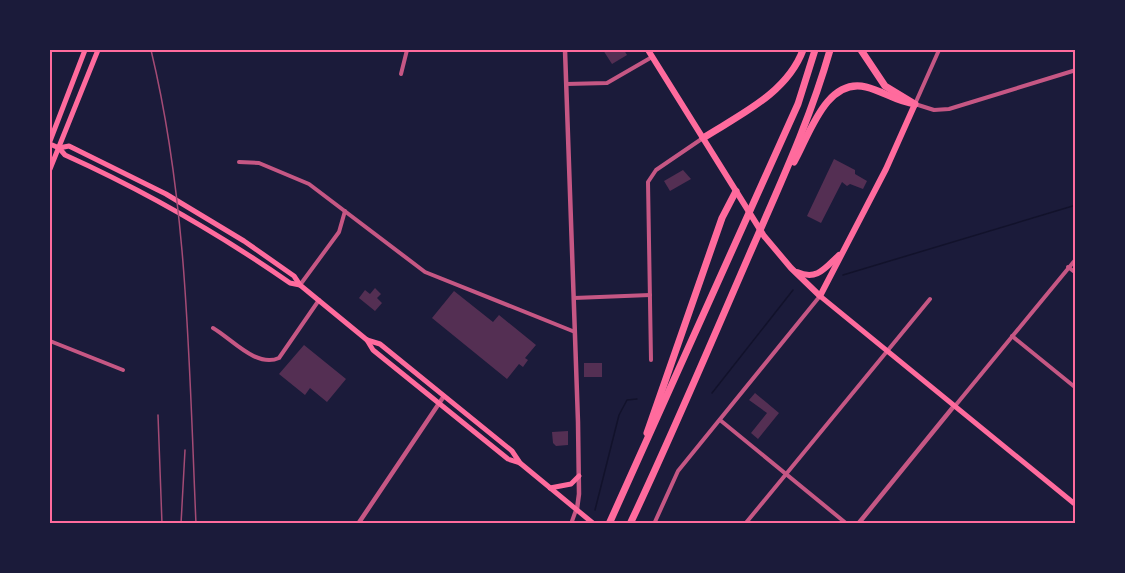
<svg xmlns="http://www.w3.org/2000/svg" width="1125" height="573" viewBox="0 0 1125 573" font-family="Manrope,sans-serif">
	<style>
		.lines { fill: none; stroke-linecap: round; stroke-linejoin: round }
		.stream { stroke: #12122b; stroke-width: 1.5 }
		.building { fill: #542f53 }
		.minor { stroke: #c65784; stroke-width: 4 }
		.tertiary { stroke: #c65784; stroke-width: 4.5 }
		.secondary { stroke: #ff6b9d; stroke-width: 5 }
		.primary { stroke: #ff6b9d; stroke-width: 6 }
		.motorway { stroke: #ff6b9d; stroke-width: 7 }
		.rail { stroke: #a44b75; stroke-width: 1.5 }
		.neatline { fill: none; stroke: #ff6b9d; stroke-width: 2 }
	</style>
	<rect width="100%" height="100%" fill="#1b1b3a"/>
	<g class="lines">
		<g class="stream">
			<path d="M843,275L1076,205"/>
			<path d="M712,393L793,290"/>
			<path d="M595,510L619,415L627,400L637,399"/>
		</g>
	</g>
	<g class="building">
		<path d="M603,50H624L627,55L612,64Z"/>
		<path d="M834,159L855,170V174L867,181L863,189L850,184L847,186L842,182L821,223L807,216Z"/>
		<path d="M683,170L691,179L670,191L664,181Z"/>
		<path d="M375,288L381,294L377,298L382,303L375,311L359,298L365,290L370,294Z"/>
		<path d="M454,291L493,322L499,315L536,345L525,358L528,360L523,367L519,364L507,379L432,318Z"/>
		<path d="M304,345L346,379L327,402L310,388L305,395L279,374Z"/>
		<rect x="584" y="363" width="18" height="14"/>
		<path d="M755,393L779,413L758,439L751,433L767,413L749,400Z"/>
		<path d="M568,431V445L556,446L553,443L552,432Z"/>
	</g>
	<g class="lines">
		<g class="minor">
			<path d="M939,50L915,104L934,110L949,109L1076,70"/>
			<path d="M401,74L407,50"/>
			<path d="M566,84L607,83L652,57"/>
			<path d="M239,162L259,163L309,184L425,272L575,332"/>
			<path d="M1068,267L1076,273"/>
			<path d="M300,285L339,232L345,211"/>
			<path d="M574,298L650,295"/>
			<path d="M213,328C232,339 256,368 279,358L319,300"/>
			<path d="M1012,336L1076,388"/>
			<path d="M50,341L123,370"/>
			<path d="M651,360L648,182L656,170L703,138"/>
			<path d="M955,406L1076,259"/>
			<path d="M720,420L847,524"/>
			<path d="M571,524L576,510"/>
			<path d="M654,524L678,471L820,296"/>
			<path d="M745,524L930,299"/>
		</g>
		<g class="tertiary">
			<path d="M565,50L578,422L579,494L577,509"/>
			<path d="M358,524L444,396"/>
			<path d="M858,524L954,406"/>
		</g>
		<g class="secondary">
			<path d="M50,141L85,50"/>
			<path d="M50,144L59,148L65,155C145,191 218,233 290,283L300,285"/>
			<path d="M59,148L69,146L166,194L244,241L294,276L300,285L367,340L380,344L512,451L520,463"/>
			<path d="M50,169L98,50"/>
			<path d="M820,296L1076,505"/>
			<path d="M367,340L373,350L508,459L520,463L594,524"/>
			<path d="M550,488L571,484L579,476"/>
		</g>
		<g class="primary">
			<path d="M648,50L764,236L791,268L820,296L886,169L915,104"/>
			<path d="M797,272C817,281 825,268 839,255"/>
		</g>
		<g class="motorway">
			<path d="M861,50L885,86L913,103"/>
			<path d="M703,138C741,114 787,93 803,50"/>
			<path d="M794,162C809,136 826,77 866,87C883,91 897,102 915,104"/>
			<path d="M647,433L722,218L736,191"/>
			<path d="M609,524L798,104L815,50"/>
			<path d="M630,524C674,431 713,338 754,244C782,180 811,117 830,50"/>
		</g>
		<g class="rail">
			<path d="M151,50C188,204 189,365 196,524"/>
			<path d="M158,415L162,524"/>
			<path d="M181,524L185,450"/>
		</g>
	</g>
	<rect width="1125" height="573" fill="none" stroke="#1b1b3a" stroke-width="102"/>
	<rect x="51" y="51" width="1023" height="471" class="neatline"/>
</svg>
